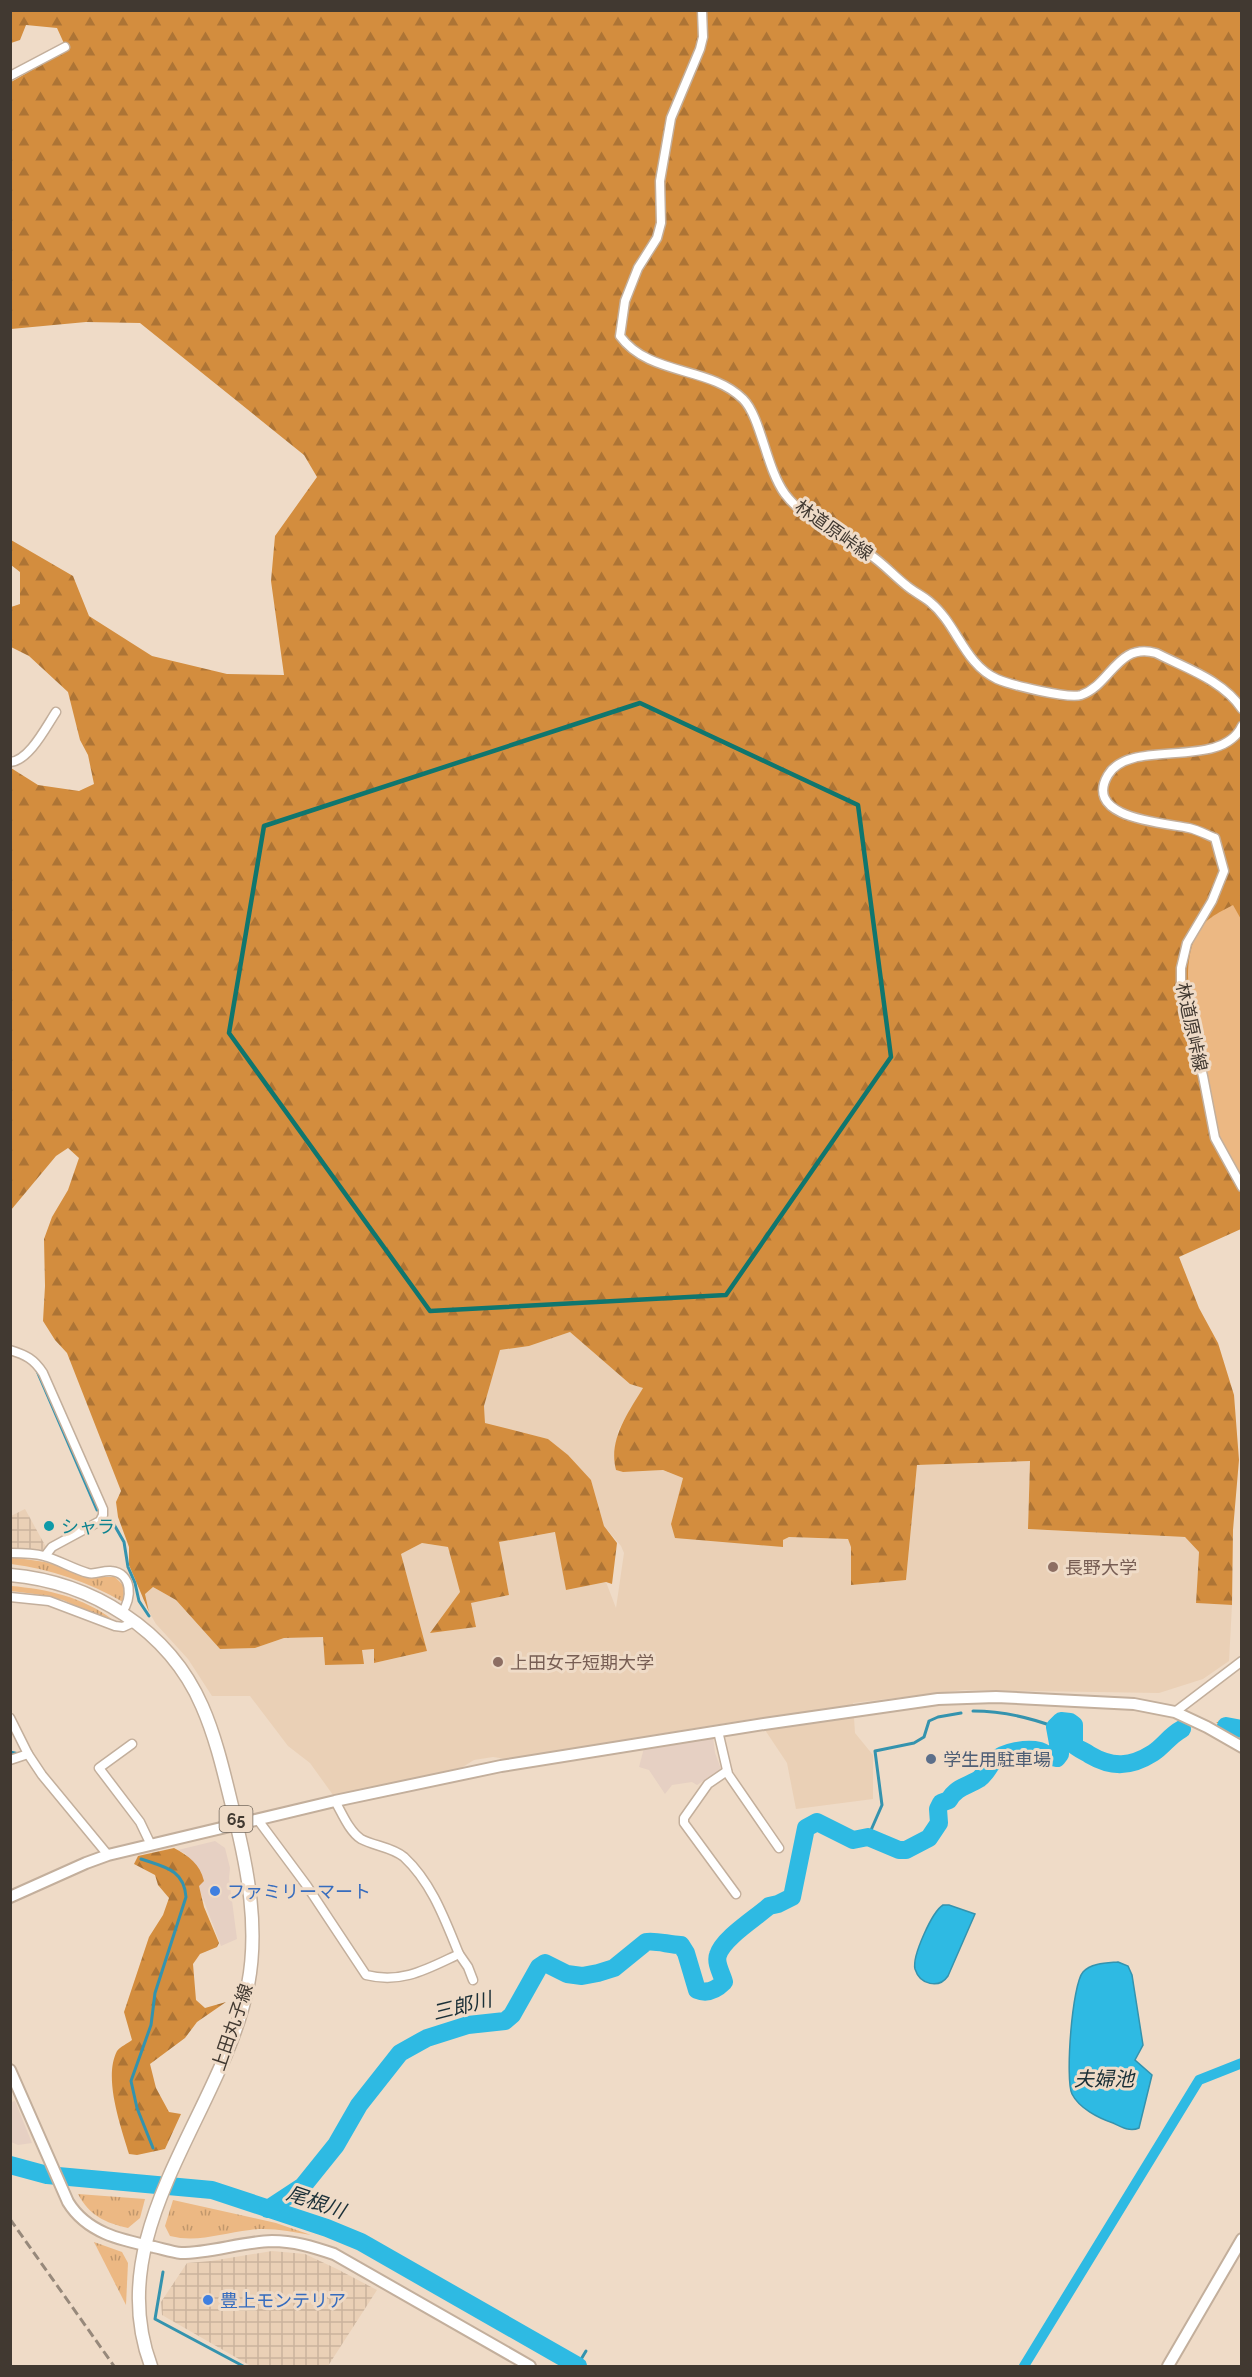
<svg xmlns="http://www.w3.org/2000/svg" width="1252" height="2377" viewBox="0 0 1252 2377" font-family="Raleway,'Noto Sans JP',sans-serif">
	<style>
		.commercial { fill: #e6d0c3 }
		.industrial { fill: url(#industrial-grid) }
		.built { fill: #ead0b6 }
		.grass { fill: url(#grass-tufts) }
		.forest { fill: url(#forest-firs) }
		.park { fill: #ecb883 }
		.water { fill: #2ebae3; stroke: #3493ae; stroke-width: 1.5 }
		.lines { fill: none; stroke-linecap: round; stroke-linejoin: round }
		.stream { stroke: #3493ae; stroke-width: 3 }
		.canal { stroke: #2ebae3; stroke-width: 10 }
		.river { stroke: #2ebae3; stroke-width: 18 }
		.minor-casing { stroke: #c3af9c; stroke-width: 11 }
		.tertiary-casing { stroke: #c3af9c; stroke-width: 14 }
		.primary-casing { stroke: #c3af9c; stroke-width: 15 }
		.minor { stroke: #fff; stroke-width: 8 }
		.tertiary { stroke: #fff; stroke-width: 10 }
		.primary { stroke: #fff; stroke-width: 12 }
		.rail { stroke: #97897b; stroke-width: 3; stroke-dasharray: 9 4.5; stroke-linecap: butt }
		.marked { fill: none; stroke: #0f766e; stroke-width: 4.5; stroke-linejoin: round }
		.culture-dot { fill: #0f9aa8; stroke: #efdbc7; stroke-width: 2 }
		.education-dot { fill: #8d6e63; stroke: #efdbc7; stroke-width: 2 }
		.service-dot { fill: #5c6f8a; stroke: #efdbc7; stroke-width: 2 }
		.shop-dot { fill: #3f7fe0; stroke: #efdbc7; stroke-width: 2 }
		.labels { text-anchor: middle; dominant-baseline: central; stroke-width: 6; stroke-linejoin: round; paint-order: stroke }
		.shield { fill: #efdbc7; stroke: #756a5e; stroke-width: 1.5 }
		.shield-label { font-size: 16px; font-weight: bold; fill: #413931 }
		.street-label { font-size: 18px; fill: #413931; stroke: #efdbc7 }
		.culture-label { font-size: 18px; fill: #0d838f; stroke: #efdbc7; text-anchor: start }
		.education-label { font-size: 18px; fill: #785e54; stroke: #efdbc7; text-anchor: start }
		.service-label { font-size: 18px; fill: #4e5e75; stroke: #efdbc7; text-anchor: start }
		.shop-label { font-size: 18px; fill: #366cbe; stroke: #efdbc7; text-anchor: start }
		.water-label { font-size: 20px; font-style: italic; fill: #1a2f37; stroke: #efdbc7 }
	</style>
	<defs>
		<pattern id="industrial-grid" width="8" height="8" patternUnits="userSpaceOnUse" patternTransform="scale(1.5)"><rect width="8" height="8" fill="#ead0b6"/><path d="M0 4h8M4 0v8" fill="none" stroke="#cab39d"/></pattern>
		<pattern id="grass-tufts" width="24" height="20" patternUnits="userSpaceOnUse" patternTransform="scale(1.5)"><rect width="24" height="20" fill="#ecb883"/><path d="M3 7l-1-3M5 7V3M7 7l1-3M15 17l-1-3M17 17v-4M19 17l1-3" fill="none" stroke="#c1976c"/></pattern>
		<pattern id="forest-firs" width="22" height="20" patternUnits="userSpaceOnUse" patternTransform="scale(1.5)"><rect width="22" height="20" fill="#d38d3e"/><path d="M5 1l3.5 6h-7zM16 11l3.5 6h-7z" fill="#ad7435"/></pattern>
	</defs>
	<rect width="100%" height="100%" fill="#efdbc7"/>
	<g class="commercial">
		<path d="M713,1737L715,1753L721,1769L697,1785L692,1782L672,1785L665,1794L649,1770L639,1767L644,1748Z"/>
		<path d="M215,1841L225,1848L230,1868L229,1878L237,1939L221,1946L186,1854L178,1850Z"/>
		<path d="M15,2101L32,2143L18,2145L11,2142V2102Z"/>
	</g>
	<g class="industrial">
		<path d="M25,1509L46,1547L43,1550L11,1548V1516Z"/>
		<path d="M272,2251L305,2254L337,2269L377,2290L328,2366H251L162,2315L161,2302L187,2263L211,2261Z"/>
	</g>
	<path class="built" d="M570,1332L630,1383L643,1388L618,1431L614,1462L616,1470L623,1472L663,1470L683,1478L671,1524L783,1547V1540L789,1537L848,1539L851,1546L906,1580L917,1465L1030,1461L1028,1529L1185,1537L1199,1552L1196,1603L1232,1605L1229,1661L1203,1679L1159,1693L964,1690L853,1703L855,1733L873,1755V1799L796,1809L787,1763L757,1718L506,1759L493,1757L474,1760L461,1768L333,1795L310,1763L288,1746L250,1696H212L188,1659L156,1624L149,1612L145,1593L153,1587L176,1600L220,1649L255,1648L284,1638L323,1637L363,1664L362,1650L374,1649V1663L427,1651L401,1554L422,1543L448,1547L460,1592L476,1627L471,1603L509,1595L498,1542L556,1532L566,1590L606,1582L616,1608L624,1553L621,1546L604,1526L591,1480L548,1439L485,1424L484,1406L500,1350L529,1346Z"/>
	<g class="grass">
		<path d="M10,1557L45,1562L95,1577H115L125,1587L123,1602C88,1582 51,1569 11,1564Z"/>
		<path d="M11,1586C47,1589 83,1597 113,1620L104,1619L63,1600L35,1594L11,1591Z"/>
		<path d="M78,2194L145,2199L140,2218L128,2228C105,2223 89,2215 78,2194Z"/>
		<path d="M173,2200L276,2223L311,2235C291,2232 270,2227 250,2230C222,2233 198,2243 170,2236L165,2226Z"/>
		<path d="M94,2242L122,2252L128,2263L126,2305Z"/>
	</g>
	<g class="forest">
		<path d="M11,11H1241V1229L1179,1257L1199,1308L1218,1343L1234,1395L1239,1460L1233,1530L1232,1605L1196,1603L1199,1552L1185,1537L1028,1529L1030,1461L917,1465L906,1580L851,1585V1547L848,1539L789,1537L783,1540V1547L675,1538L671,1524L683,1478L663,1470L623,1472L616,1470C608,1440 628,1413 643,1388L630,1384L570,1332L529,1346L500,1350L484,1406L485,1423L548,1439L568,1455L591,1480L604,1526L617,1543L612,1584L606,1582L566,1590L555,1532L499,1542L509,1595L471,1603L476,1627L430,1633L460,1592L448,1547L422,1543L401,1554L427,1651L374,1663V1649L362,1650L364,1664L325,1665L323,1637L284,1638L255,1648L220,1649L176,1600L153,1587L145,1594L149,1612L129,1565V1547L118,1517L116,1502L121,1491L67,1353L55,1340L43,1321L45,1286L44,1239L52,1217L68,1190L79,1158L68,1148L56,1156L11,1210V768L38,785L79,791L94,784L88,755L80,740L68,692L29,656L11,647V607L20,604V572L11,565V540L73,576L89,616L152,656L227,674L284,675L271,581L275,536L317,477L304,455L140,323L86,322L11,329V82L67,50L57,28L26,25L20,40L11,43Z"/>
		<path d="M1216,1722H1241V1736Z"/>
		<path d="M174,1848C189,1856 200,1864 204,1881L199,1886L204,1907L219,1943L217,1947L200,1954L193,1964L196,2000L205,2008L226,2002L197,2022L185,2038L150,2064L156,2088L169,2112L181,2114L165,2149L137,2155L129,2154C121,2127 103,2078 117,2051C120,2047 128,2043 132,2040L124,2012L149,1937L163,1915L169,1898L158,1885L155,1875L134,1864L138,1856Z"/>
	</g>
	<path class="park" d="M1233,905L1242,921L1241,1175L1222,1146L1219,1136C1214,1113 1211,1090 1206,1068C1196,1026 1178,980 1195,937C1202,920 1218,913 1233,905Z"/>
	<g class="water">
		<path d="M943,1905H949L975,1914L948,1976C939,1989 920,1985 915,1969C912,1956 932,1912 943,1905Z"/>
		<path d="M1118,1962L1128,1966L1132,1975L1143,2045L1135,2060L1152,2075L1139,2128C1130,2132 1121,2127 1113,2123C1098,2118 1079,2108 1072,2094C1065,2080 1072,1984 1083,1972C1091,1963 1107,1963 1118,1962Z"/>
	</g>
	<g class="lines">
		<g class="stream">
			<path d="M37,1371L97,1510"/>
			<path d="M112,1521L124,1542L128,1567L135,1583L139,1601L149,1616"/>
			<path d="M973,1711C1002,1711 1028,1717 1055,1727"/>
			<path d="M10,1752L19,1754"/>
			<path d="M868,1837L882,1805L875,1751L914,1743L924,1737L929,1721L938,1717L961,1713"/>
			<path d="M141,1859C164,1867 184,1869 186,1897L155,1993L151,2025L131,2081L137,2108L153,2148"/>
			<path d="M163,2272L155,2319L243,2366"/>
			<path d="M577,2366L586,2351"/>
		</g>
		<path class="canal" d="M1024,2366L1199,2080L1242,2063"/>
		<g class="river">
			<path d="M1226,1726L1242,1729"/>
			<path d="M10,2165L47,2175L212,2190L327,2228L361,2242L578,2366"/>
			<path d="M268,2209L303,2186L336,2145L359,2105L400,2053L427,2038L468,2025L505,2021L512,2015L539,1967L545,1963L567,1974L582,1976L598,1973L614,1968L646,1942C655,1940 670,1945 681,1945L686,1953L697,1990C707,1994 716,1990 724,1982C722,1974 715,1963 718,1955C723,1938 756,1918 769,1906L778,1904L792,1897L806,1828L817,1822L853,1840L868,1837L899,1850H906L929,1838L939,1823L938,1809L941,1803L949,1800C956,1787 968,1786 979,1779C987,1773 988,1767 994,1761C1004,1751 1027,1748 1040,1751C1046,1753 1049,1757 1057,1758L1060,1754L1055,1727L1061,1721L1070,1722L1074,1725V1745C1079,1750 1085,1751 1090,1755C1112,1768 1131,1767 1153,1753C1164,1746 1169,1736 1182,1729"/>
		</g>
		<g class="minor-casing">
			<g id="minor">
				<path d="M702,10L703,37L700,49L671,118L660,181L661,223L657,238L638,268L625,301L620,336C649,376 710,366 743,399C761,417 766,468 785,494C806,522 842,533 869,554C883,563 894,576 907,586C914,592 923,596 930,602C957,624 964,664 997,679C1011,685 1068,699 1081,695C1111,685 1117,642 1156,653C1185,668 1223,680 1242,709"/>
				<path d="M10,76L65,47"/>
				<path d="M1242,726C1221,771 1130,737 1108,775C1082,819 1166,823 1189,828C1198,830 1207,835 1215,838L1224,871L1212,901L1187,943L1181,968V990L1203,1076L1215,1138L1242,1187"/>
				<path d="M10,762C29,761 46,727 56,712"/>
				<path d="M10,1350C26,1355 34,1359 43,1373L103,1509V1515L100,1521L52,1547L45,1556"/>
				<path d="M10,1553C22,1553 33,1553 44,1556C59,1560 73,1569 88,1573C96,1575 103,1570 111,1571C133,1573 132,1599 122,1612"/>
				<path d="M10,1597L49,1601L115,1626L123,1627L134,1622"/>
				<path d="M1175,1712L1242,1661"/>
				<path d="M10,1718L28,1754L42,1775L108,1855"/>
				<path d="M718,1731L728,1774L779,1848"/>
				<path d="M132,1744L99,1768L140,1822L151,1845"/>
				<path d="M10,1760L28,1754"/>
				<path d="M727,1771L708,1784L684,1818V1823L736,1894"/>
				<path d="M258,1820L307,1886L366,1975C402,1984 427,1969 459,1954C445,1920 432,1883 404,1857C392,1847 374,1846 361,1839C349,1831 342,1813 335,1801"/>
				<path d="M459,1954L468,1967L473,1980"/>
			</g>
		</g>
		<g class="tertiary-casing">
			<g id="tertiary">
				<path d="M10,1897L86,1863L108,1855L335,1801L501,1766L764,1724L938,1699L996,1697L1134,1704L1175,1712L1207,1727L1242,1747"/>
				<path d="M10,2070L68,2202C87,2233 121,2240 154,2247C163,2249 172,2252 181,2253C211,2253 241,2242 272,2241C294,2241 313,2247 334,2254L530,2366"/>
				<path d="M1168,2366L1242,2239"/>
			</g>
		</g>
		<g class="primary-casing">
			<path id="primary" d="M10,1575C92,1582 169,1630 202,1706C217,1740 225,1778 234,1814C248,1870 259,1928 248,1985C223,2112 100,2230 151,2366"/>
		</g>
		<use href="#minor" class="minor"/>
		<use href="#tertiary" class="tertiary"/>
		<use href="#primary" class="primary"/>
		<path class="rail" d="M10,2219L114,2366"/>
	</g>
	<path class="marked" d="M640,703L858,805L891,1057L726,1295L430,1311L229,1033L264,826Z"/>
	<circle class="culture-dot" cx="49" cy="1526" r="6"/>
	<g class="education-dot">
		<circle cx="1053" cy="1567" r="6"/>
		<circle cx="498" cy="1662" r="6"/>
	</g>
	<circle class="service-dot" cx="931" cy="1759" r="6"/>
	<g class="shop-dot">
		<circle cx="215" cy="1891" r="6"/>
		<circle cx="208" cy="2300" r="6"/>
	</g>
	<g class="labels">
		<rect class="shield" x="219.5" y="1806" width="33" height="26" rx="4.5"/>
		<g class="shield-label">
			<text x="236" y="1819">65</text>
		</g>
		<g class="street-label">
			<text transform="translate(834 530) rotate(35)">林道原峠線</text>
			<text transform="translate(1192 1027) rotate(78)">林道原峠線</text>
			<text transform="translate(232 2027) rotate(-71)">上田丸子線</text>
		</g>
		<g class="culture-label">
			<text x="61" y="1526">シャラ</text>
		</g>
		<g class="education-label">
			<text x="1065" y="1567">長野大学</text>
			<text x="510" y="1662">上田女子短期大学</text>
		</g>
		<g class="service-label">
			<text x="943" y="1759">学生用駐車場</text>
		</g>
		<g class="shop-label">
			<text x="227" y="1891">ファミリーマート</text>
			<text x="220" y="2300">豊上モンテリア</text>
		</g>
		<g class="water-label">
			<text transform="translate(462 2006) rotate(-14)">三郎川</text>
			<text x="1104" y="2079">夫婦池</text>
			<text transform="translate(316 2202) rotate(19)">尾根川</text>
		</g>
	</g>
	<rect width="1252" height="2377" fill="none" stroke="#413931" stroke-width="24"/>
</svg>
